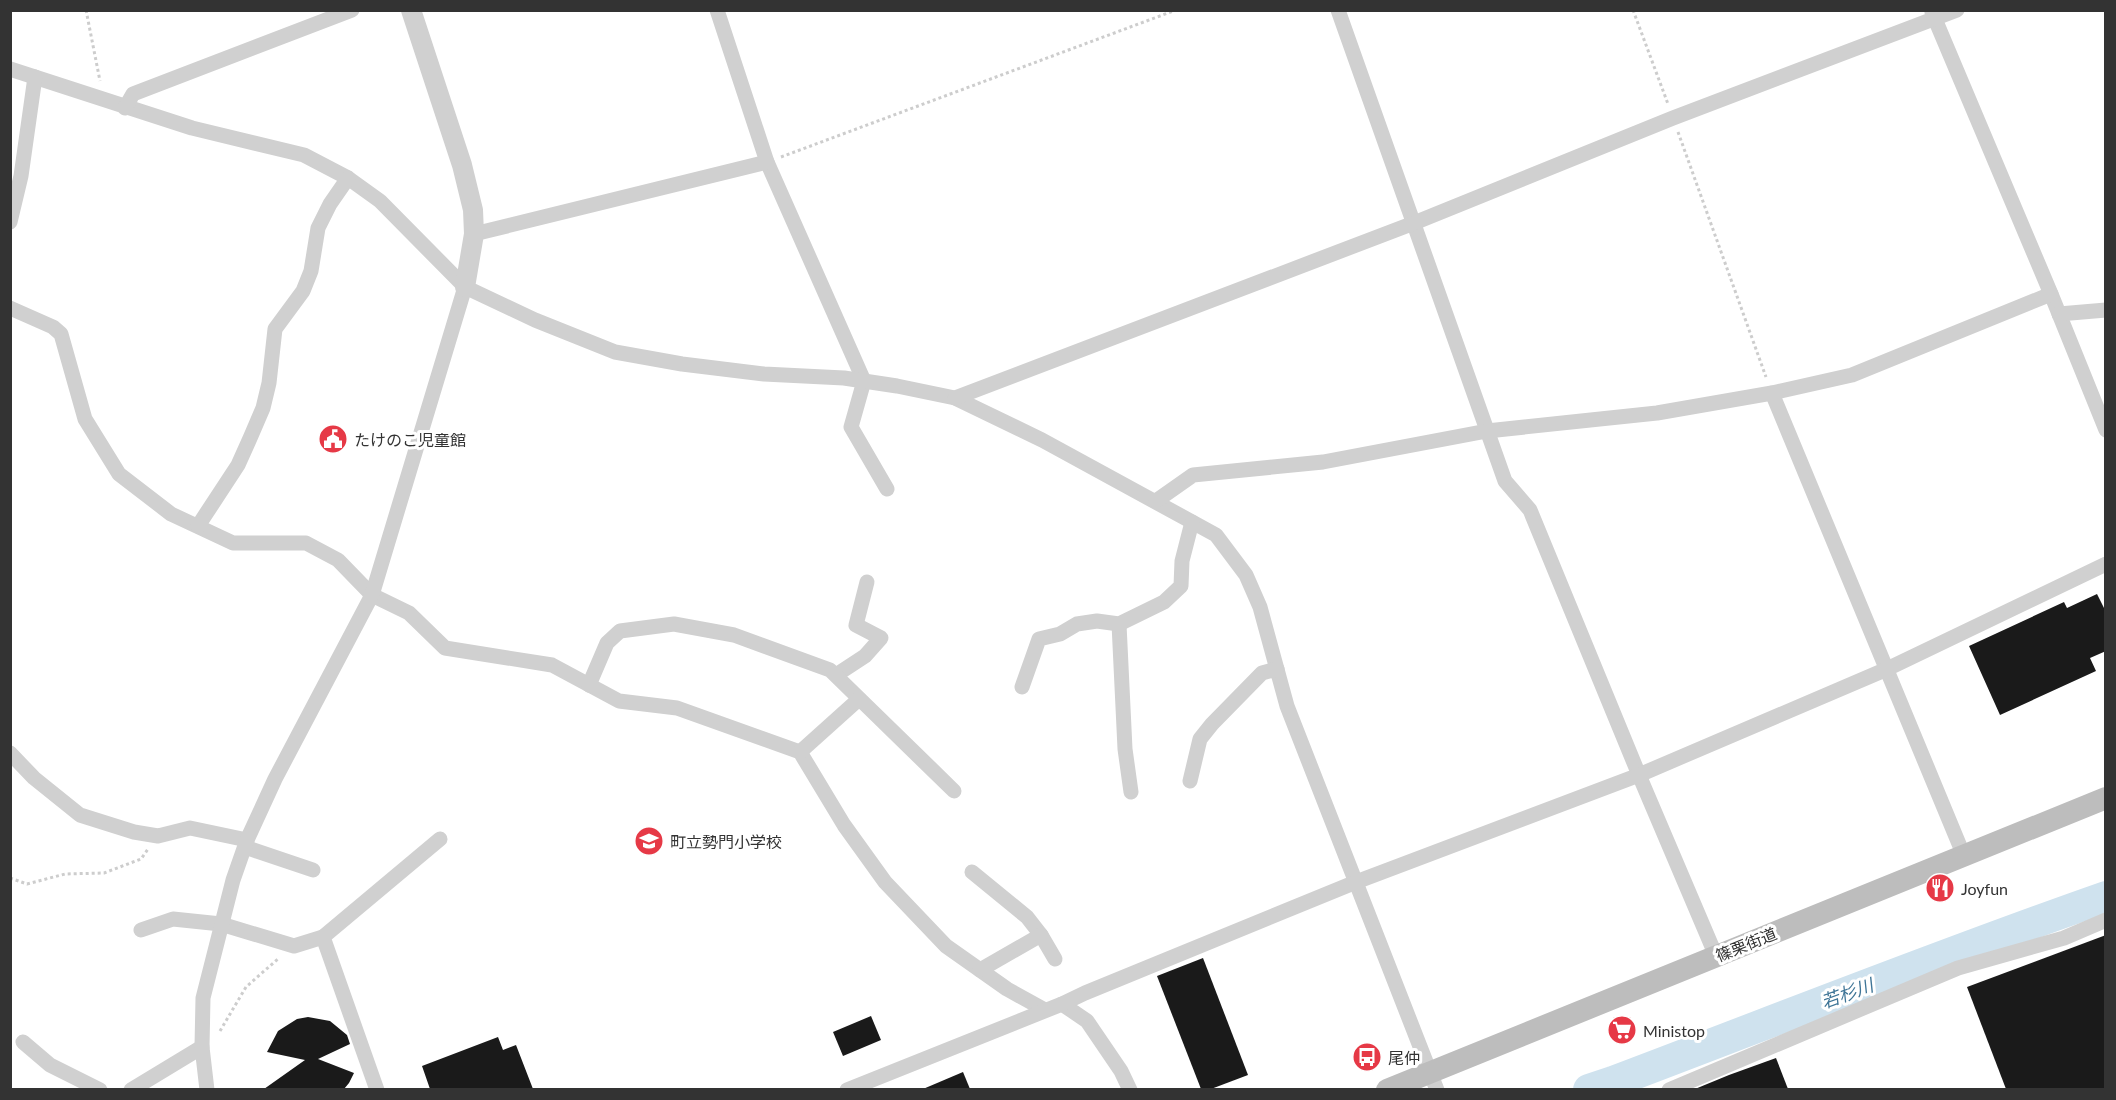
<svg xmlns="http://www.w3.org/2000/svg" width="2116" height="1100" viewBox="0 0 2116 1100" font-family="Lato,'Noto Sans JP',sans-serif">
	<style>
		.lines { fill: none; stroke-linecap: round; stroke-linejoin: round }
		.river { stroke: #cfe2ee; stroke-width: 32 }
		.building { fill: #1a1a1a }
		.path { stroke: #cdcdcd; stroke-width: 3; stroke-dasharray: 3 3; stroke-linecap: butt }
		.minor { stroke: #d0d0d0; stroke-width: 15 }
		.tertiary { stroke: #d0d0d0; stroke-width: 20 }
		.secondary { stroke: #bdbdbd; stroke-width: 22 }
		.labels { text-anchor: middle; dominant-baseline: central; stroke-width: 6; stroke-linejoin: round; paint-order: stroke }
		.poi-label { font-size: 16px; fill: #333; stroke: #fff; text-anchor: start }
		.street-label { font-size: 16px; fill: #333; stroke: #fff }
		.water-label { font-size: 18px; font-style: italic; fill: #3f7597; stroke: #fff }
	</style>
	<rect width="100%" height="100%" fill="#fff"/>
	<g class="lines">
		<path class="river" d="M1589,1090L1613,1082C1777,1020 1940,955 2106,897"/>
	</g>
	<g class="building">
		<path d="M2097,594L2106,612V651L2090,658L2096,671L2000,715L1969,646L2064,602L2067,608Z"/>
		<path d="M2106,935V1089H2006L1967,987Z"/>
		<path d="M1203,958L1248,1075L1211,1089H1201L1157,976Z"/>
		<path d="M871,1016L881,1040L843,1056L833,1032Z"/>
		<path d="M308,1017L330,1021L347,1035L350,1044L318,1059L354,1073L349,1083L344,1089H264L305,1060L267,1052L278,1031L297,1019Z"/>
		<path d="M498,1037L503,1050L516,1045L533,1089H430L422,1066Z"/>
		<path d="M1776,1058L1788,1089H1695L1729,1075Z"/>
		<path d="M963,1072L970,1089H923Z"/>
	</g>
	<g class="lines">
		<g class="path">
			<path d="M86,10L100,81"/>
			<path d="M1633,10L1668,104"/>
			<path d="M1678,132L1766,377"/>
			<path d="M781,157L1176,10"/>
			<path d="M10,878L27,884L65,874L104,873L141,859L148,849"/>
			<path d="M220,1031L246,987L279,958"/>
		</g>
		<g class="minor">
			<path d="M717,10L767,162L864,381L851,427L887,489"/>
			<path d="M1338,10L1505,481L1530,510L1639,775L1716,956"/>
			<path d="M1932,12L2051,294L2106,430"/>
			<path d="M10,69L192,128L304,155L348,178L380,201L465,287L535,320L615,352L682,364L764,374L844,378L897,386L955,398L1042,440L1216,535L1246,575L1260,607L1287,706L1437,1090"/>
			<path d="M125,108L133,94L352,10"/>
			<path d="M10,222L21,176L35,77"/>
			<path d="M474,234L767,162"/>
			<path d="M10,308L53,327L61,334L85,419L119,474L171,514L233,543H306L338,560L372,595L409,613L445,648L552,665L619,701L677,708L800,752L844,825L885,882L946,946L1007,989L1045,1010"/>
			<path d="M2059,314L2106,310"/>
			<path d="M1772,393L1964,856"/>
			<path d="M955,398L1414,223L1673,118L1957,10"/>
			<path d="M1156,501L1193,475L1323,462L1487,431L1657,413L1772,393L1852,375L2051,294"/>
			<path d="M198,526L238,465L251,436L263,408L269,383L275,329L303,291L311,271L318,228L330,204L348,178"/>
			<path d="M1119,624L1125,749L1131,792"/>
			<path d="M836,675L865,656L881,638L856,625L867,582"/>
			<path d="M589,685L607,643L620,631L674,624L734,635L830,670L954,791"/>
			<path d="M1022,687L1039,639L1060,634L1077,624L1097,621L1119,624L1164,602L1181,586L1182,561L1192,522"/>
			<path d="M800,752L859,699"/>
			<path d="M10,753L34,778L80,815L134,832L158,836L190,828L247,840"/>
			<path d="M1190,781L1200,739L1212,724L1262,673L1277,669"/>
			<path d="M245,847L313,870"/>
			<path d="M972,872L1027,917L1041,935L980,970"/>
			<path d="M141,930L173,919L221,924L294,946L323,937"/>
			<path d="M1041,935L1055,959"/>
			<path d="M1062,1004L1087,1021L1121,1071L1130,1090"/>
			<path d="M23,1042L50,1065L100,1090"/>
			<path d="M131,1090L202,1047"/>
			<path d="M207,1090L202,1047L203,998L233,880L247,840L275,779L372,595L465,287"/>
			<path d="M377,1090L323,937L440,839"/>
			<path d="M847,1090L1062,1004L1085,993L1356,882L1639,775L1887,669L2106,564"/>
			<path d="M1669,1090L1958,968L2064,938L2106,920"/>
		</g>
		<path class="tertiary" d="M411,10L462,165L473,210L474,234L465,287"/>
		<path class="secondary" d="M1387,1090L2106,798"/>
	</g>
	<defs>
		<g id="civic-disc" transform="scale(1.5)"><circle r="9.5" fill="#e63946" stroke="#fff"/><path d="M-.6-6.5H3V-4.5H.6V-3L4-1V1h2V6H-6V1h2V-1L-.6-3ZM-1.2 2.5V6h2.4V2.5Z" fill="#fff"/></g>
		<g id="school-disc" transform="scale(1.5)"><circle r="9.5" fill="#e63946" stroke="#fff"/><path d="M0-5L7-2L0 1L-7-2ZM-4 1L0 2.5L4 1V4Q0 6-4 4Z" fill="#fff"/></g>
		<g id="restaurant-disc" transform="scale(1.5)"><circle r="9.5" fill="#e63946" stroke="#fff"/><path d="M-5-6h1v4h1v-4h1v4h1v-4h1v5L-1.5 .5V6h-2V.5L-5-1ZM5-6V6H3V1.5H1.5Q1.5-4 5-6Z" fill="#fff"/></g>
		<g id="supermarket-disc" transform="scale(1.5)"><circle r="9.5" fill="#e63946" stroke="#fff"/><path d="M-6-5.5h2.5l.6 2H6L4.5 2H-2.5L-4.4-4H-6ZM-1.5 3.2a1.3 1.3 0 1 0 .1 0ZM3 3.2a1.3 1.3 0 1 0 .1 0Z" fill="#fff"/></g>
		<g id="bus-disc" transform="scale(1.5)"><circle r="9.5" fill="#e63946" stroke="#fff"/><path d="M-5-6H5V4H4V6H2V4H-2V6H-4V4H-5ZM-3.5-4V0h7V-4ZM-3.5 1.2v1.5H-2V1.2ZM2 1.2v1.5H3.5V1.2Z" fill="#fff"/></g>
	</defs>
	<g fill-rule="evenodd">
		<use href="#civic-disc" x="333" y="439"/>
		<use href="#school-disc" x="649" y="841"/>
		<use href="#restaurant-disc" x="1940" y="888"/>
		<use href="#supermarket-disc" x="1622" y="1030"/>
		<use href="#bus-disc" x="1367" y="1057"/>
	</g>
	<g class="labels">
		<g class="poi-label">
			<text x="354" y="439">たけのこ児童館</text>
			<text x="670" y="841">町立勢門小学校</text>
			<text x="1961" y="888">Joyfun</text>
			<text x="1643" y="1030">Ministop</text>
			<text x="1388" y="1057">尾仲</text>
		</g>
		<g class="street-label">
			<text transform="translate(1746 944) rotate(-22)">篠栗街道</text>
		</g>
		<g class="water-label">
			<text transform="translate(1847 993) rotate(-20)">若杉川</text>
		</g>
	</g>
	<rect width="2116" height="1100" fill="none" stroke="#333333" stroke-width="24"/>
</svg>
